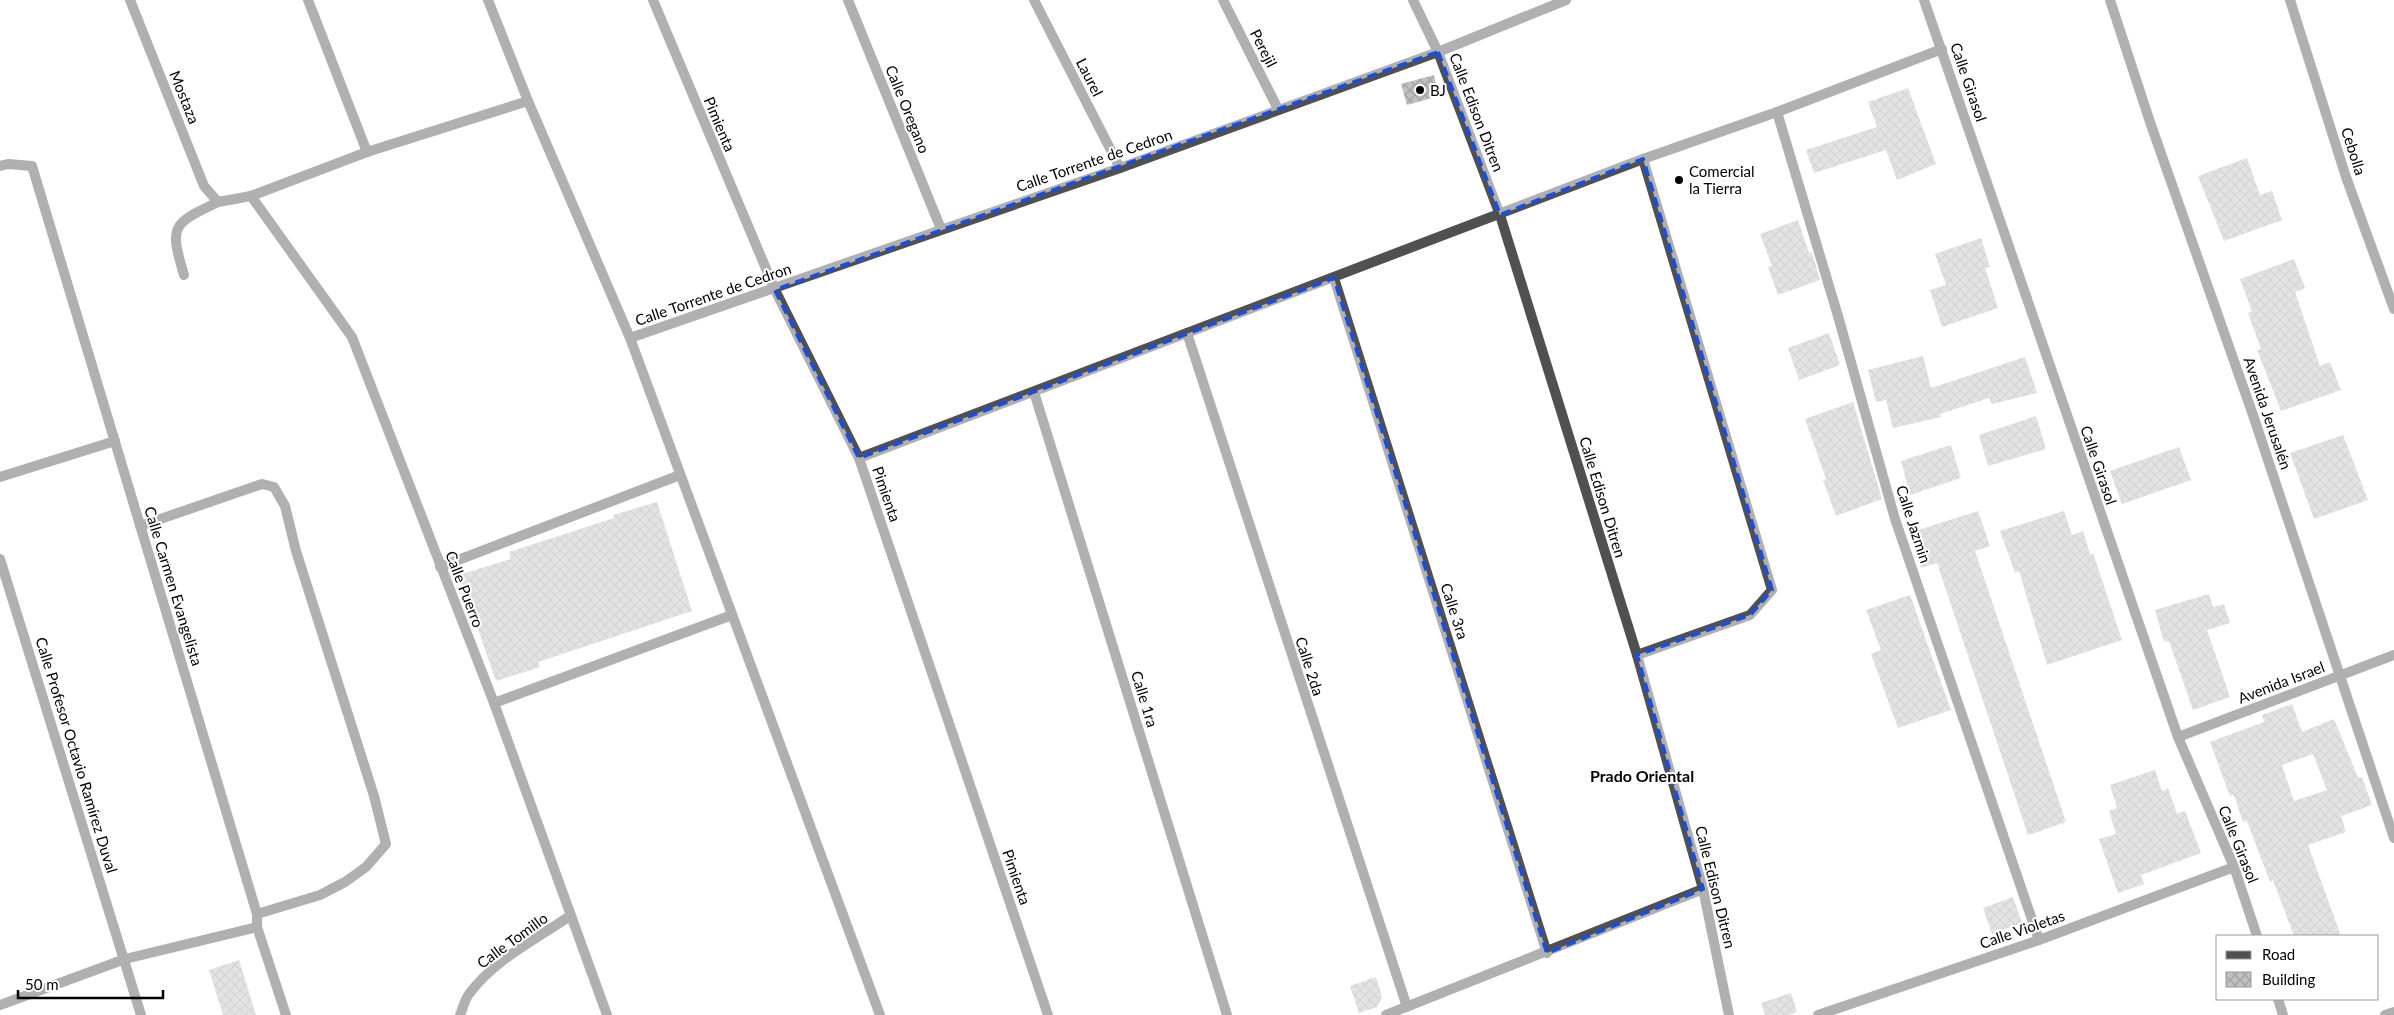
<svg xmlns="http://www.w3.org/2000/svg" width="2394" height="1015" viewBox="0 0 2394 1015" font-family="Lato,sans-serif">
	<style>
		.building { fill: url(#building-cross-hatch); fill-rule: evenodd }
		.lines { fill: none; stroke-linecap: round; stroke-linejoin: round }
		.service { stroke: #505050; stroke-width: 10 }
		.minor { stroke: #505050; stroke-width: 10 }
		.marked { fill: none; stroke: #1d4ed8; stroke-width: 4; stroke-dasharray: 10 6; stroke-linejoin: round }
		.poi-dot { fill: #000; stroke: #fff; stroke-width: 2 }
		.labels { text-anchor: middle; dominant-baseline: central; stroke-width: 4; stroke-linejoin: round; paint-order: stroke }
		.street-label { font-size: 15px; fill: #000; stroke: #fff }
		.poi-label { font-size: 15px; fill: #000; stroke: #fff; text-anchor: start }
		.neighbourhood-label { font-size: 16px; font-weight: bold; fill: #000; stroke: #fff }
	</style>
	<defs>
		<pattern id="building-cross-hatch" width="8" height="8" patternUnits="userSpaceOnUse" patternTransform="scale(1.25)"><rect width="8" height="8" fill="#c0c0c0"/><path d="M0 0l8 8M0 8l8-8" fill="none" stroke="#a3a3a3"/></pattern>
	</defs>
	<rect width="100%" height="100%" fill="#fff"/>
	<g class="building">
		<path d="M1434,75L1439,96L1407,105L1401,84Z"/>
		<path d="M1908,88L1936,164L1897,180L1886,150L1814,173L1806,150L1877,127L1868,102Z"/>
		<path d="M2247,158L2260,195L2272,191L2282,220L2224,241L2198,176Z"/>
		<path d="M1798,220L1809,253L1812,252L1820,280L1778,295L1768,267L1772,266L1760,234Z"/>
		<path d="M1981,238L1990,267L1985,268L1998,308L1942,327L1930,290L1946,285L1935,254Z"/>
		<path d="M2294,259L2305,288L2295,292L2320,366L2330,362L2341,390L2281,411L2257,350L2261,349L2248,313L2252,311L2240,279Z"/>
		<path d="M1829,333L1840,365L1799,380L1788,348Z"/>
		<path d="M1923,356L1931,388L2025,357L2037,393L1992,404L1989,398L1940,414L1941,417L1893,428L1886,400L1876,402L1868,370Z"/>
		<path d="M1853,402L1882,499L1836,516L1823,480L1826,479L1805,419Z"/>
		<path d="M2036,416L2046,449L1988,466L1979,435Z"/>
		<path d="M2343,435L2368,500L2314,519L2290,453Z"/>
		<path d="M1951,445L1961,478L1910,495L1901,461Z"/>
		<path d="M2179,447L2191,480L2122,504L2110,471Z"/>
		<path d="M657,502L692,611L538,662L540,667L496,681L459,575L511,559L509,552L614,518L613,515Z"/>
		<path d="M1978,511L1990,546L1975,551L2066,822L2028,835L1937,563L1921,568L1913,543L1921,540L1918,530Z"/>
		<path d="M2064,511L2072,535L2083,531L2090,554L2093,553L2122,640L2047,665L2019,571L2015,573L2000,531Z"/>
		<path d="M2209,594L2213,607L2224,604L2230,623L2207,630L2230,697L2193,710L2169,641L2164,642L2155,610Z"/>
		<path d="M1910,595L1951,710L1898,728L1871,654L1881,650L1866,610Z"/>
		<path d="M2292,704L2302,732L2334,719L2358,778L2362,777L2372,805L2341,816L2346,832L2308,845L2341,936H2294L2273,880L2270,882L2247,821L2243,822L2234,795L2230,796L2210,742L2264,722L2262,715ZM2313,754L2327,790L2294,801L2282,765Z"/>
		<path d="M2155,770L2162,791L2168,788L2177,814L2185,811L2201,853L2141,875L2144,884L2118,893L2099,839L2116,834L2109,811L2117,808L2110,785Z"/>
		<path d="M2013,897L2022,923L1992,934L1983,908Z"/>
		<path d="M239,960L256,1015H223L209,970Z"/>
		<path d="M1376,977L1382,997L1377,1007L1359,1013L1350,986Z"/>
		<path d="M1791,993L1797,1012L1789,1015H1765L1761,1003Z"/>
	</g>
	<g class="lines">
		<path class="service" d="M184,275C169,225 172,224 218,202"/>
		<g class="minor">
			<path d="M130,0L204,186L218,202L251,196L367,152L528,101"/>
			<path d="M308,0L367,152"/>
			<path d="M488,0L528,101L630,338L880,1015"/>
			<path d="M653,0L775,290L859,458L1048,1015"/>
			<path d="M848,0L941,229"/>
			<path d="M1034,0L1120,168"/>
			<path d="M1223,0L1278,109"/>
			<path d="M1413,0L1438,52L1500,215L1637,655L1703,889L1729,1015"/>
			<path d="M1924,0L2178,737L2234,867L2257,936"/>
			<path d="M2110,0L2150,122L2253,415L2394,838"/>
			<path d="M2290,0L2346,177L2394,309"/>
			<path d="M1777,112L1838,316L1895,519L2039,940"/>
			<path d="M0,166L8,164L32,166L257,914V927L286,1015"/>
			<path d="M251,196L352,337L494,703L607,1015"/>
			<path d="M1334,278L1547,953"/>
			<path d="M1187,333L1407,1007"/>
			<path d="M630,338L1120,168L1438,52L1566,0"/>
			<path d="M1034,392L1227,1015"/>
			<path d="M859,458L1643,159L1777,112L1942,49"/>
			<path d="M0,477L115,441"/>
			<path d="M140,526L262,484L274,487L285,506L296,551L374,796L386,844L366,867L345,882L320,895L257,914"/>
			<path d="M0,559L141,1015"/>
			<path d="M440,567L680,475"/>
			<path d="M1637,655L1750,615L1772,590L1643,159"/>
			<path d="M494,703L732,615"/>
			<path d="M2178,737L2394,655"/>
			<path d="M2278,999L2283,1015"/>
			<path d="M0,1005L125,959L257,927"/>
			<path d="M460,1015C463,1008 465,999 469,994C494,960 536,939 570,916"/>
			<path d="M1386,1015L1703,889"/>
			<path d="M1818,1015L2039,940L2234,867"/>
			<path d="M2385,1015L2394,1012"/>
		</g>
	</g>
	<path d="M0 0H2394V1015H0ZM1438,52L1500,215L1643,159L1772,590L1750,615L1637,655L1703,889L1547,953L1334,278L859,458L775,290Z" fill="#fff" fill-opacity=".55" fill-rule="evenodd"/>
	<path class="marked" d="M1438,52L1500,215L1643,159L1772,590L1750,615L1637,655L1703,889L1547,953L1334,278L859,458L775,290Z"/>
	<g class="poi-dot">
		<circle cx="1420" cy="90" r="5"/>
		<circle cx="1679" cy="180" r="5"/>
	</g>
	<g class="labels">
		<g class="street-label">
			<text transform="translate(1264 48) rotate(63)">Perejil</text>
			<text transform="translate(1090 77) rotate(63)">Laurel</text>
			<text transform="translate(1969 82) rotate(71)">Calle Girasol</text>
			<text transform="translate(185 97) rotate(68)">Mostaza</text>
			<text transform="translate(908 109) rotate(68)">Calle Oregano</text>
			<text transform="translate(1477 112) rotate(69)">Calle Edison Ditren</text>
			<text transform="translate(720 124) rotate(67)">Pimienta</text>
			<text transform="translate(2354 151) rotate(72)">Cebolla</text>
			<text transform="translate(1094 160) rotate(-19)">Calle Torrente de Cedron</text>
			<text transform="translate(713 294) rotate(-19)">Calle Torrente de Cedron</text>
			<text transform="translate(2268 413) rotate(71)">Avenida Jerusalén</text>
			<text transform="translate(2099 465) rotate(71)">Calle Girasol</text>
			<text transform="translate(887 494) rotate(71)">Pimienta</text>
			<text transform="translate(1603 497) rotate(73)">Calle Edison Ditren</text>
			<text transform="translate(1914 524) rotate(72)">Calle Jazmin</text>
			<text transform="translate(174 586) rotate(73)">Calle Carmen Evangelista</text>
			<text transform="translate(465 589) rotate(69)">Calle Puerro</text>
			<text transform="translate(1455 611) rotate(72)">Calle 3ra</text>
			<text transform="translate(1310 666) rotate(72)">Calle 2da</text>
			<text transform="translate(2281 682) rotate(-21)">Avenida Israel</text>
			<text transform="translate(1145 699) rotate(73)">Calle 1ra</text>
			<text transform="translate(77 755) rotate(73)">Calle Profesor Octavio Ramírez Duval</text>
			<text transform="translate(2239 844) rotate(68)">Calle Girasol</text>
			<text transform="translate(1017 877) rotate(71)">Pimienta</text>
			<text transform="translate(1716 887) rotate(76)">Calle Edison Ditren</text>
			<text transform="translate(2022 929) rotate(-19)">Calle Violetas</text>
			<text transform="translate(512 940) rotate(-36)">Calle Tomillo</text>
		</g>
		<g class="poi-label">
			<text x="1430" y="90">BJ</text>
			<text x="1689" y="171">Comercial<tspan x="1689" dy="17">la Tierra</tspan></text>
		</g>
		<g class="neighbourhood-label">
			<text x="1642" y="775">Prado Oriental</text>
		</g>
	</g>
	<rect x="2216" y="935" width="162" height="65" fill="#ffffff" stroke="#999999"/>
	<rect x="2226" y="951" width="25" height="8" fill="#505050" stroke="#999999"/>
	<text x="2262" y="960" font-size="15" fill="#000000">Road</text>
	<rect x="2226" y="972" width="25" height="15" fill="url(#building-cross-hatch)" stroke="#999999"/>
	<text x="2262" y="985" font-size="15" fill="#000000">Building</text>
	<path d="M18 990v8h145v-8" fill="none" stroke="#000000" stroke-width="2.5"/>
	<text x="25" y="990" font-size="15" fill="#000000" stroke="#ffffff" stroke-width="4" paint-order="stroke">50 m</text>
</svg>
